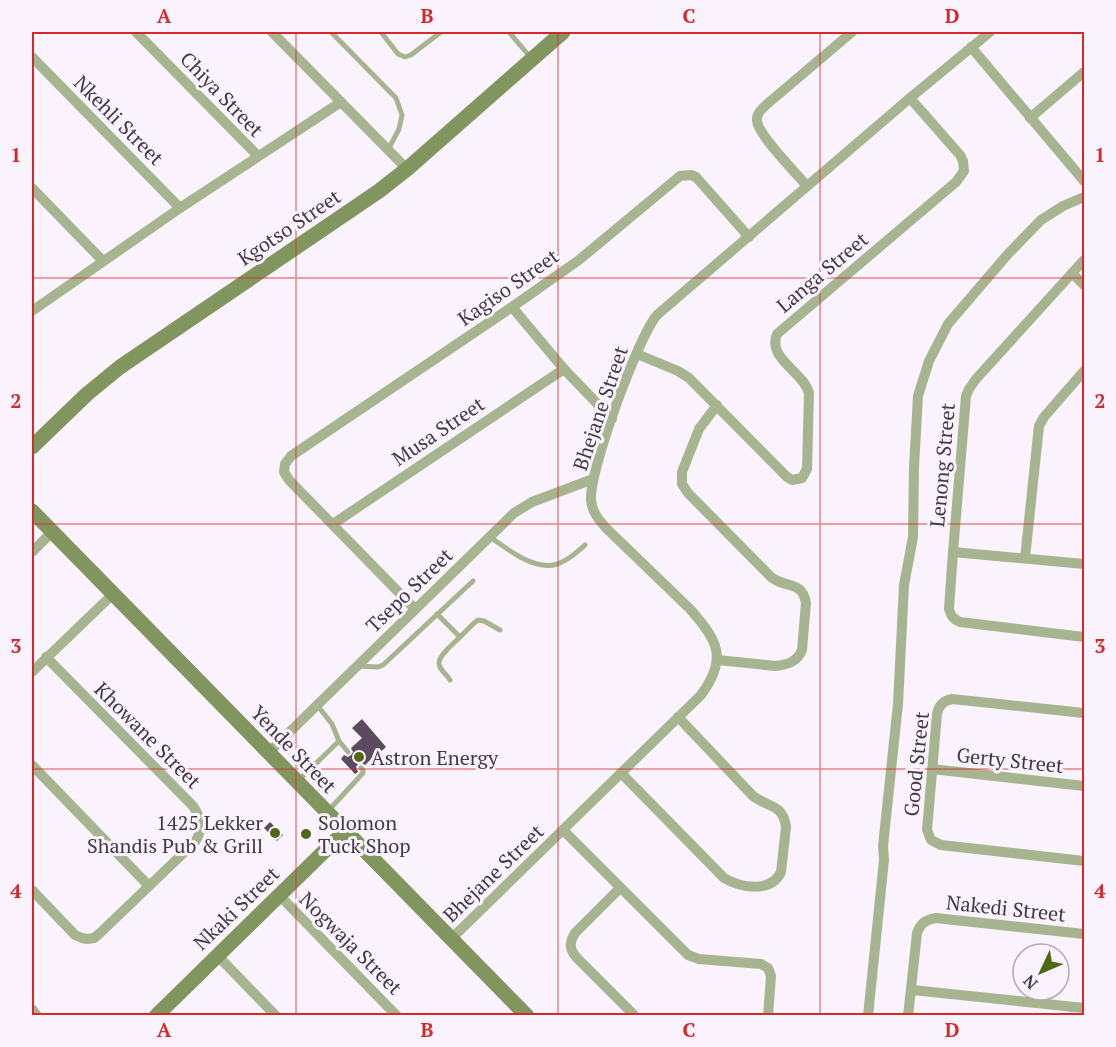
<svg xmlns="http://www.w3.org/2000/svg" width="1116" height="1047" viewBox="0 0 1116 1047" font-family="'PT Serif',serif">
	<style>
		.building { fill: #5c4b60 }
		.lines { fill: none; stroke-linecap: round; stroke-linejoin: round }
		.lane { stroke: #a6b590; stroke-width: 5 }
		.street { stroke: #a6b590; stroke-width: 10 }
		.secondary { stroke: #80965e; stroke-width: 15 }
		.grid { fill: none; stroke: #d62828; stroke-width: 1.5; stroke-opacity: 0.55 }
		.poi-dot { fill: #4f6818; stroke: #faf2fc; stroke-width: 2 }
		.labels { text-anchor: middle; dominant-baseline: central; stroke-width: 6; stroke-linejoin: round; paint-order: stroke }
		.street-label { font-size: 20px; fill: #423943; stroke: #faf2fc }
		.poi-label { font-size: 20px; fill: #423943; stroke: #faf2fc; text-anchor: start }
		.neatline { fill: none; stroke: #d62828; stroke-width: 2 }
		.grid-label { font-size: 20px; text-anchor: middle; font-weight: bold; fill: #d62828 }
	</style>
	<rect width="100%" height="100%" fill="#faf2fc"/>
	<g class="building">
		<path d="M362,719L386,747L377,755L376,754L365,765L362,763L358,764L356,767L358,772L355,774L341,759L344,755L348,757L351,755L353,752L351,748L362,738L352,728Z"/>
		<path d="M270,822L283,835L277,841L264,828Z"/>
	</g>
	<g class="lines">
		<g class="lane">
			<path d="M331,32L396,98L402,115L399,129L388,150"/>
			<path d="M381,32L398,54L405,57L411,55L441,32"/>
			<path d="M509,32L531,58"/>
			<path d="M490,537C506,548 532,569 553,565C565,563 576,553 585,545"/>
			<path d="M437,614L460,637C454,643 438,656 439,664C440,670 447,675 450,680"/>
			<path d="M460,637L473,624L478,620L484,621L500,630"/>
			<path d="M358,666L378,667L383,665L473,581"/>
			<path d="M317,705L332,724L339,741L348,752"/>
			<path d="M299,780L339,741"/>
			<path d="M328,811L363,773V770L361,768"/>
		</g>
		<g class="street">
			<path d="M136,32L258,156"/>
			<path d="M272,32L407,169"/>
			<path d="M971,47L1084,181"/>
			<path d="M32,57L180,208"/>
			<path d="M1030,118L1084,72"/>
			<path d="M807,186C797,174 758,135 757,121C756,114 761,110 766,105L852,32"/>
			<path d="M32,188L103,261"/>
			<path d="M1084,260L976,379L969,389L966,396L953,552L949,609C951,616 953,619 960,622L1084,637"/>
			<path d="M1072,273L1084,285"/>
			<path d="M512,307L564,369L612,419"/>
			<path d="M32,311L180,208L341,102"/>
			<path d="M637,354L678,371L689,378L787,477L792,480L802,478L807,469L809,393C803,371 767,359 777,334L956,182L964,171L963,161L960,155L910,98"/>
			<path d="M717,405L699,429L682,472V484L688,493L771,577C786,589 802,580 806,603L802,650C797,662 787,665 775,666L718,660"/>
			<path d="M333,524L564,369"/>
			<path d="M32,552L52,532"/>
			<path d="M953,552L1084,564"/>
			<path d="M1025,558L1039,426L1044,417L1084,371"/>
			<path d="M415,609L289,480L284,472L285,464L291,456L512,307L579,260L680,176L691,175L696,177L749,237"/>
			<path d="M32,672L113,594"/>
			<path d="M1084,713L952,699C943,701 939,705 937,714L927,830L931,840L941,845L1084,861"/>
			<path d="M268,753L514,513L532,502L593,479"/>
			<path d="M32,765L149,886"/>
			<path d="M932,769L1084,786"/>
			<path d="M621,773L724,878C741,888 771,893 781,872L786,827C783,804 769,808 753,796L678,717"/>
			<path d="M563,830L688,955L699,959L761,964L768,968L771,976L768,1016"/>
			<path d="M620,888L575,933C569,943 569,949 577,958L635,1016"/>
			<path d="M32,890L75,935L82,938L87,939L94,938L99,934L195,842C204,827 202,820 193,806L46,657"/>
			<path d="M279,895L397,1016"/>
			<path d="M451,939L701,695C728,658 718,641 690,609L606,528C599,520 592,512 591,500C589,471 638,337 657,315L910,98L990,32"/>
			<path d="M217,955L276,1016"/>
			<path d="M912,990L1084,1008"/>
			<path d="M32,1009L37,1016"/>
			<path d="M868,1016L884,860L883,846L898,704L904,585L913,537L914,467L918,396L929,361L948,324L1008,254L1041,220L1063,206L1084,197"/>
			<path d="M908,1016L917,933C921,923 925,920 936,918L1084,934"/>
		</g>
		<g class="secondary">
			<path d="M32,447L87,394L120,367L379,191L407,169L563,32"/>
			<path d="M32,511L527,1016"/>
			<path d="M156,1016L345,831"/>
		</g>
	</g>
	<path class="grid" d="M296,32V1016M558,32V1016M820,32V1016M32,278H1084M32,524H1084M32,769H1084"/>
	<g class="poi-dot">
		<circle cx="359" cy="757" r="6"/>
		<circle cx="275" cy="833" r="6"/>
		<circle cx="306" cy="834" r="6"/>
	</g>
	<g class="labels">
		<g class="street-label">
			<text transform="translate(222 94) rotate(46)">Chiya Street</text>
			<text transform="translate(119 120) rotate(45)">Nkehli Street</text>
			<text transform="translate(289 227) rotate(-34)">Kgotso Street</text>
			<text transform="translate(822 272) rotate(-40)">Langa Street</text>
			<text transform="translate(508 287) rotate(-35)">Kagiso Street</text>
			<text transform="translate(600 408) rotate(-71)">Bhejane Street</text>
			<text transform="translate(438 431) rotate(-34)">Musa Street</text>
			<text transform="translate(942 465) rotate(-85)">Lenong Street</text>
			<text transform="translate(409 590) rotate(-44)">Tsepo Street</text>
			<text transform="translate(148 735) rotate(45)">Khowane Street</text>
			<text transform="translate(294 749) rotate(46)">Yende Street</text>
			<text transform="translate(1010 760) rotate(6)">Gerty Street</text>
			<text transform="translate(916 764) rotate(-84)">Good Street</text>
			<text transform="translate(493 873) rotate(-44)">Bhejane Street</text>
			<text transform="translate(236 908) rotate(-44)">Nkaki Street</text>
			<text transform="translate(1006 908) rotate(6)">Nakedi Street</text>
			<text transform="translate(351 943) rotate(45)">Nogwaja Street</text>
		</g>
		<g class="poi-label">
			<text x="371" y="757">Astron Energy</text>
			<text x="263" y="822" text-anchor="end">1425 Lekker<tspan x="263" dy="23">Shandis Pub &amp; Grill</tspan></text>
			<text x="318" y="822">Solomon<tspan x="318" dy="23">Tuck Shop</tspan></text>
		</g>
	</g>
	<rect width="1116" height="1047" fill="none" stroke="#faf2fc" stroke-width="66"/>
	<g transform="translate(1041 972) rotate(226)"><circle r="28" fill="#faf2fc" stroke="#b0a8b2" stroke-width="1.5"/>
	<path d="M0-4.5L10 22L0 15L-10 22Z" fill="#4f6818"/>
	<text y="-9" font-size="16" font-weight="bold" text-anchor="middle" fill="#423943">N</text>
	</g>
	<rect x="33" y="33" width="1050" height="981" class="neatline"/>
	<g class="grid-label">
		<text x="164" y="23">A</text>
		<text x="427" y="23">B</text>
		<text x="689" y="23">C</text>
		<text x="952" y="23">D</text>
		<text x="16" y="162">1</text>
		<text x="1100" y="162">1</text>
		<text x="16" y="408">2</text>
		<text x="1100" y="408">2</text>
		<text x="16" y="653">3</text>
		<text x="1100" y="653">3</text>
		<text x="16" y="898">4</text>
		<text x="1100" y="898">4</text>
		<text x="164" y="1037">A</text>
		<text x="427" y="1037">B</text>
		<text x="689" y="1037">C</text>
		<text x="952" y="1037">D</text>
	</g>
</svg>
